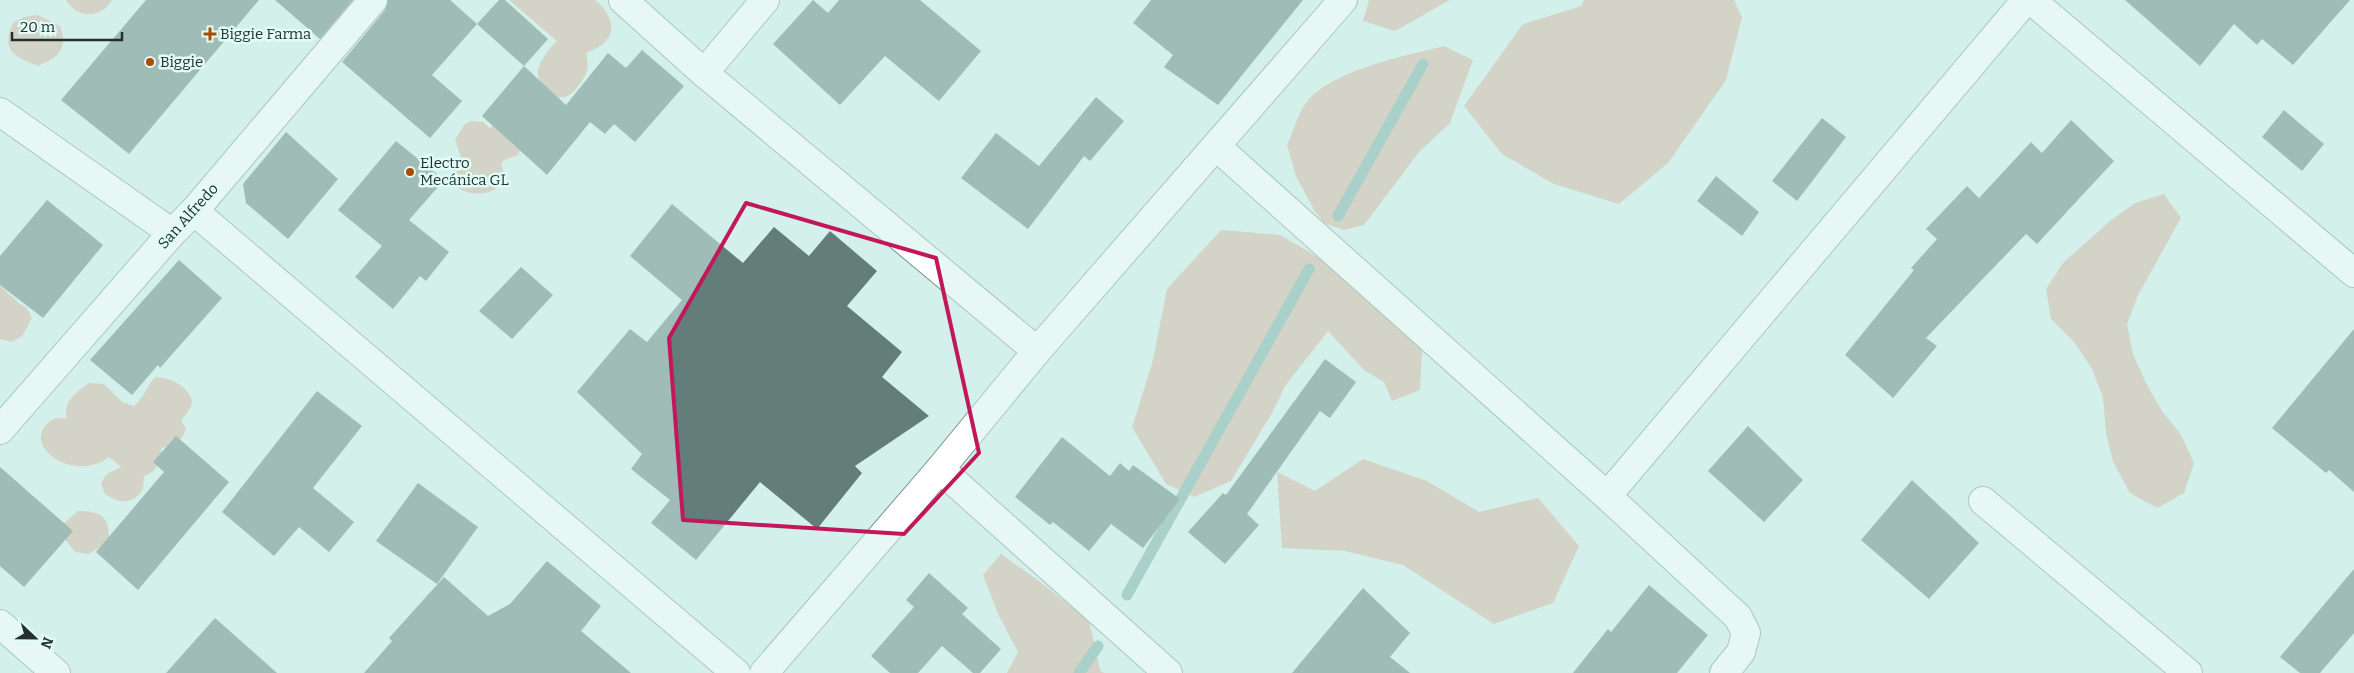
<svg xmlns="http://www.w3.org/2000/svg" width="2354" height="673" viewBox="0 0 2354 673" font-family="Bitter,serif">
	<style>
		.green { fill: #d3af9c }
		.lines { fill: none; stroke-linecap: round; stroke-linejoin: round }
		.stream { stroke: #76aba3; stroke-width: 11 }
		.building { fill: #637d79 }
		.minor-casing { stroke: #78938e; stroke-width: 30 }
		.minor { stroke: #fff; stroke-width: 28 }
		.marked { fill: none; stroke: #c2185b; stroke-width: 4; stroke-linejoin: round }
		.poi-dot { fill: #ac4c00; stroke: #e0fdf8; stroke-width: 2 }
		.labels { text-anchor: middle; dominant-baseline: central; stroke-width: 5; stroke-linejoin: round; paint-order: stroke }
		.poi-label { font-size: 15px; fill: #25302e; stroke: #e0fdf8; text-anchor: start }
		.street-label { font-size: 15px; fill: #25302e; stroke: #e0fdf8 }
	</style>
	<rect width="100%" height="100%" fill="#d3f0eb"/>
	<g class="green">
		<path d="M66,0H112C100,19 78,19 66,0Z"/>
		<path d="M509,0H595C618,19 618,43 587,52C586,58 589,64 587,71C584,79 574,95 565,97C552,101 536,83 538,70C540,60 550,48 557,41Z"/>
		<path d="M1369,0H1450L1395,31L1363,21Z"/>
		<path d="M1584,0H1734L1742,17L1726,80L1668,163L1619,204L1554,184L1502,154L1464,106L1523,24L1581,6Z"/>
		<path d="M38,15L60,26C68,49 59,57 38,66C15,57 0,51 13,23L24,17Z"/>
		<path d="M1444,46L1473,60L1450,123L1419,152L1364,225L1344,230L1324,223L1314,210L1296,176L1287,145C1293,132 1298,114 1306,103C1331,70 1405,56 1444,46Z"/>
		<path d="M471,121L483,122L490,128L497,122L520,151L518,155L504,160L501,164C518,210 422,198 461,157L455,140L464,125Z"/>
		<path d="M2164,194L2181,218L2138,295L2127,324L2133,354L2146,383L2162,411L2181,435L2194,463L2184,493L2157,508L2130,493L2113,462L2106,433L2103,397L2092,369L2075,343L2051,319L2046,289L2063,263L2110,221L2135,203Z"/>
		<path d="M1221,230L1280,235L1325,261L1422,350L1420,390L1392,401L1384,382L1364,370L1328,331L1285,386L1272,413L1231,481L1194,497L1166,484L1132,427L1152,364L1167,289Z"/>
		<path d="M0,286L20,304L27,308L32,318L22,336L12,342L0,339Z"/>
		<path d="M155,377C171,378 185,384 192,400L191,407L181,421L186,428C182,442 175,446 161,448C162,461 157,472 144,476L143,489C133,505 120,504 105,494L101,484C105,473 111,472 121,467L109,457C73,485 17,443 52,420C57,417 62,419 67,418C62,402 78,391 89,383L104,384L122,402L134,406C143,399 147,386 155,377Z"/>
		<path d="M1363,459L1427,481L1479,512L1538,498L1579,546L1553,603L1494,624L1403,565L1345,551L1282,548L1277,472L1315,491Z"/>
		<path d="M78,511C103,511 111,518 108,543L88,554L75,552L62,535V525Z"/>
		<path d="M1001,554L1043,584L1089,621L1100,670L1104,673H1007L1018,652L998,614L983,575Z"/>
	</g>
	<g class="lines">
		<g class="stream">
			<path d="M1338,216L1423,64"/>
			<path d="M1127,595L1309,269"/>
			<path d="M1079,673L1098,646"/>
		</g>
	</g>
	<g class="building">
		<path d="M146,0H259L129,154L61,100Z"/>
		<path d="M275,0H353L320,39Z"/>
		<path d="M388,0H450L477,24L432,75L462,101L430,138L342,62L385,10Z"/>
		<path d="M499,0H505L548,39L524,66L477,24Z"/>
		<path d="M813,0L828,13L839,0H920L981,51L939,101L885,56L840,105L773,44Z"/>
		<path d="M1151,0H1303L1218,105L1164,67L1173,55L1133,23Z"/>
		<path d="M2125,0H2350L2293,65L2262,39L2257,45L2234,24L2200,66Z"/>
		<path d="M642,50L684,86L635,142L614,124L605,134L590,122L547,175L482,116L524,66L566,105L608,53L626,68Z"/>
		<path d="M1096,97L1124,121L1090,161L1084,156L1028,229L961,178L996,133L1039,166Z"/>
		<path d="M2284,110L2324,144L2302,171L2262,137Z"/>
		<path d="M1822,118L1846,137L1797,201L1772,181Z"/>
		<path d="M2071,120L2114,161L2037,244L2026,234L1926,338L1937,346L1893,398L1845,355L1914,270L1911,268L1937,239L1926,229L1967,186L1979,198L2031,142L2042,153Z"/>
		<path d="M286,132L338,179L288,239L246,203L243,184Z"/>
		<path d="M396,141L444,180L409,220L449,252L426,281L420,276L393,309L355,277L382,246L338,210Z"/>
		<path d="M1716,176L1759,212L1742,236L1697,201Z"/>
		<path d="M47,200L103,245L43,318L0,285V256Z"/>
		<path d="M672,204L743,263L774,227L809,256L830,231L877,271L847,306L902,352L882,377L929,416L855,466L862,473L817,529L760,482L696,560L651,523L670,500L631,469L642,454L577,392L630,329L647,342L682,300L630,256Z"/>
		<path d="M179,260L222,298L160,368L158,365L132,395L90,360Z"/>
		<path d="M521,267L553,295L512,339L479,311Z"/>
		<path d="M2354,329V492L2329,470L2326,473L2272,428Z"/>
		<path d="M1325,359L1356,382L1330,418L1320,411L1247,514L1259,525L1225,564L1188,532L1223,493L1226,495Z"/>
		<path d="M317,391L362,426L313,488L354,522L329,552L299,527L274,556L222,512Z"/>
		<path d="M1748,426L1803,480L1764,522L1708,471Z"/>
		<path d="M176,436L229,482L138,590L96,552L164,472L153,462Z"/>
		<path d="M1062,437L1110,476L1120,463L1129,471L1133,465L1180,499L1143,548L1111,524L1089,551L1053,522L1050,525L1015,497Z"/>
		<path d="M0,467L73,531L24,587L0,566Z"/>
		<path d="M1912,480L1979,543L1929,599L1861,540Z"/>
		<path d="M418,483L478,527L437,584L376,541Z"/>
		<path d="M547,561L601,606L581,631L631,673H364L392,641L389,638L444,577L488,616L510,604Z"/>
		<path d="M2354,569V633L2320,673H2300L2280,657Z"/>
		<path d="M929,573L968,608L962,614L1001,649L980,673H973L942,646L918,673H890L871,656L914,607L906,600Z"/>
		<path d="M1649,585L1708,635L1677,673H1573L1608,629L1611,632Z"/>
		<path d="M1363,588L1410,633L1390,657L1410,673H1292Z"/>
		<path d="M215,618L277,673H166Z"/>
	</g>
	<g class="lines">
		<g class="minor-casing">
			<g id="minor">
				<path d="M623,0L704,73L1037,351"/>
				<path d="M2031,0L2354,273"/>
				<path d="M704,73L765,0"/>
				<path d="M0,112L172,233"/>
				<path d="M1217,147L1607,496L1738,617L1746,633L1741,652L1724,673"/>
				<path d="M194,211L736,673"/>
				<path d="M0,430L172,233L194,211L373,0"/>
				<path d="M940,469L1168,673"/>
				<path d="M1607,496L2026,0"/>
				<path d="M1983,501L2188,673"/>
				<path d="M0,624L56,673"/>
				<path d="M764,673L940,469L1037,351L1343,0"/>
			</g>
		</g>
		<use href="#minor" class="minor"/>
	</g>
	<path d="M0 0H2354V673H0ZM746,203L936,258L979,453L904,534L683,520L669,338Z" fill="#d3f0eb" fill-opacity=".55" fill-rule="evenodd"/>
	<path class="marked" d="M746,203L936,258L979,453L904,534L683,520L669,338Z"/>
	<g class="poi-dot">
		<path d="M207.5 26.5h5v5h5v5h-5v5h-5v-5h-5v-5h5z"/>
		<circle cx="150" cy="62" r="5"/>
		<circle cx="410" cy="172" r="5"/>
	</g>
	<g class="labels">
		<g class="poi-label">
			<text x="220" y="34">Biggie Farma</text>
			<text x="160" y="62">Biggie</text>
			<text x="420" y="163">Electro<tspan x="420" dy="17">Mecánica GL</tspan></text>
		</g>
		<g class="street-label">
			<text transform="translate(188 216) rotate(-48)">San Alfredo</text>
		</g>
	</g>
	<g transform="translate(35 638) rotate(112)" stroke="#e0fdf8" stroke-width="4" paint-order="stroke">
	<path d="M0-4L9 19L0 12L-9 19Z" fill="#25302e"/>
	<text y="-8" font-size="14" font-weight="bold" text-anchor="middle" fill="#25302e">N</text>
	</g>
	<path d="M12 32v8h110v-8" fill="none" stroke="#25302e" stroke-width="2.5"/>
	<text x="20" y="32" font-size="15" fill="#25302e" stroke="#e0fdf8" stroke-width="4" paint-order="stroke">20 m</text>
</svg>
